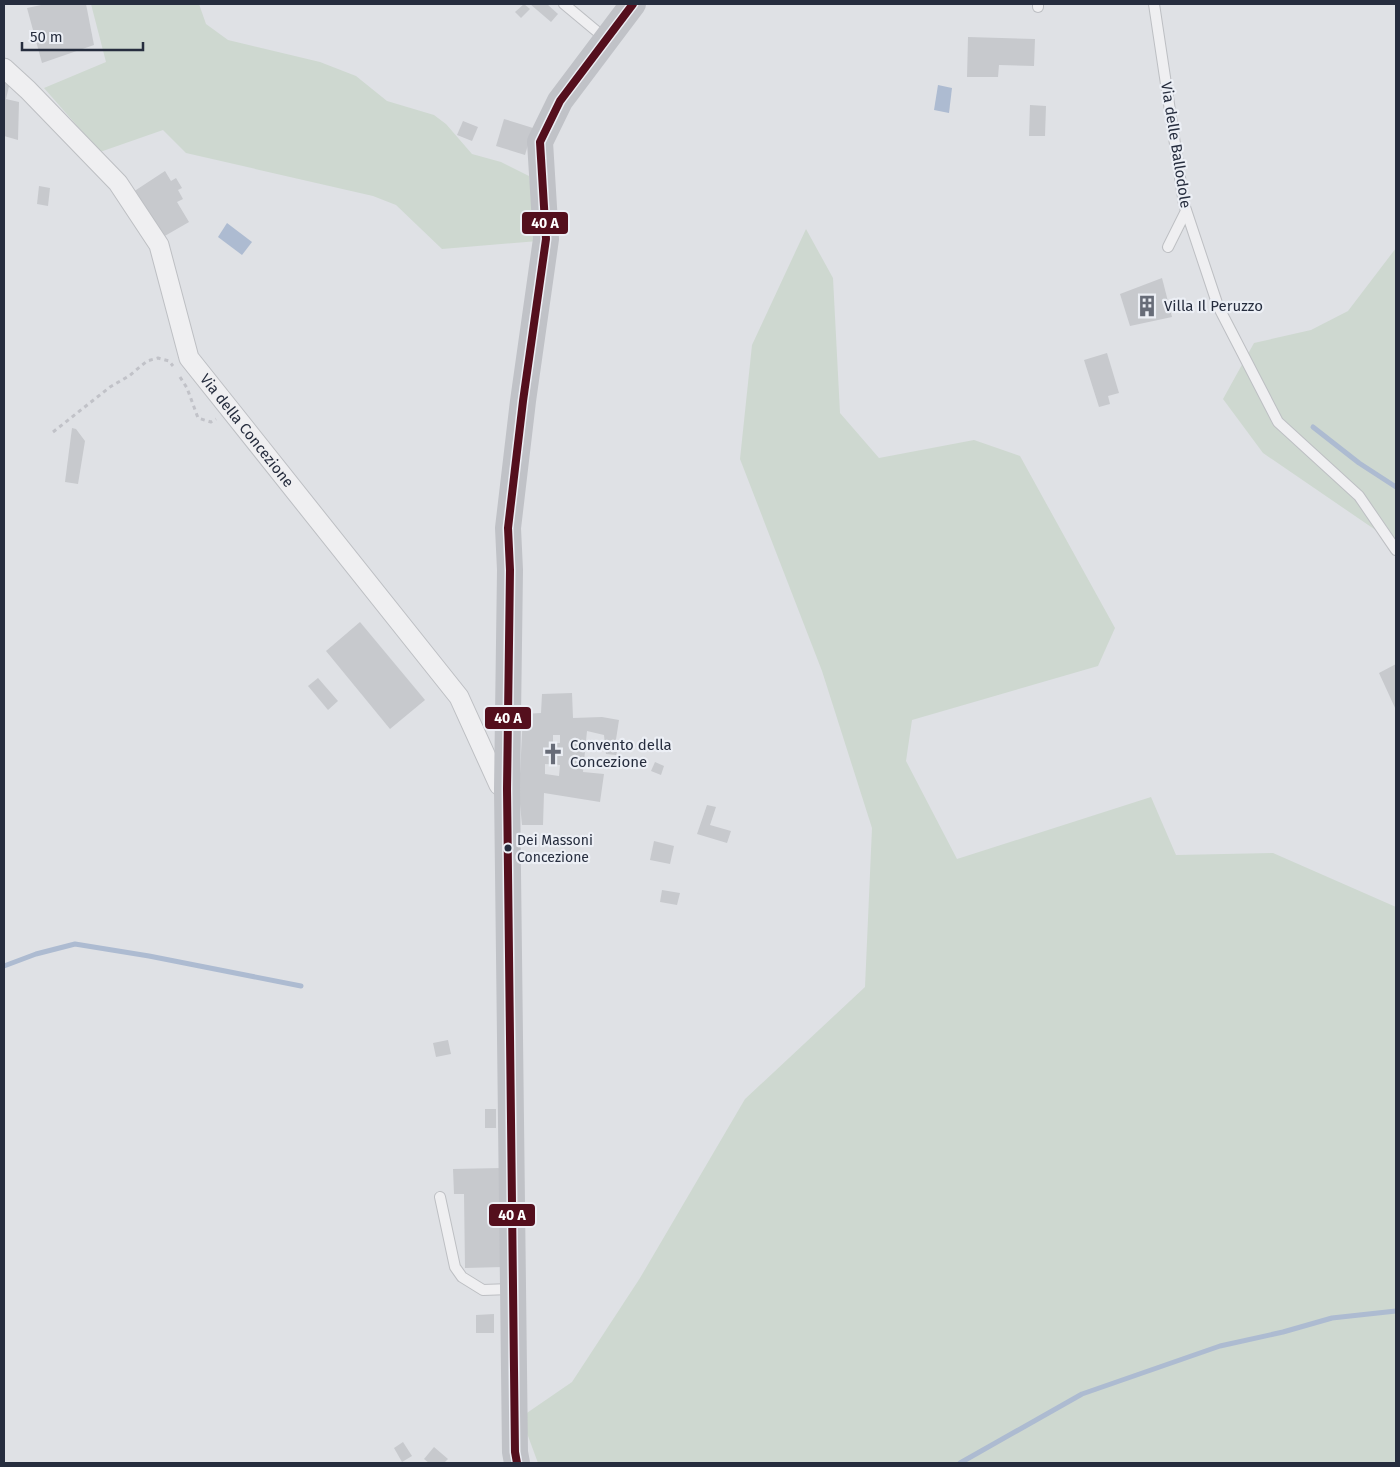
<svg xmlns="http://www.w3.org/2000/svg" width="1400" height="1467" viewBox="0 0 1400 1467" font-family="'Fira Sans',sans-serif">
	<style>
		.green { fill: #ced8d0 }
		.water { fill: #adbbd1 }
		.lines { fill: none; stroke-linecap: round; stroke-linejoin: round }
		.stream { stroke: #adbbd1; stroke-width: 5 }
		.building { fill: #c7c9cd; fill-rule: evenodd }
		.lane-casing { stroke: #bdbfc3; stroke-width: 12 }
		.street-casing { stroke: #bdbfc3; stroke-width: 21 }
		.path { stroke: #c1c2c8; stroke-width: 3; stroke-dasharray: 4 4; stroke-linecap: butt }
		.lane { stroke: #efeff1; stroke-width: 10 }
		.street { stroke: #efeff1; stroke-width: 19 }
		.secondary { stroke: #c0c2c7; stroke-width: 26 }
		.bus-1-casing { stroke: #eceff5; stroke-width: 11 }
		.bus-1 { stroke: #540f1d; stroke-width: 8 }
		.bus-dot { fill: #262d3e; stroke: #eceff5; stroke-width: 2 }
		.labels { text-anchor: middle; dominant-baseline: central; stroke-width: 4.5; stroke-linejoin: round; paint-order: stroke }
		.bus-label { font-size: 14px; fill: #262d3e; stroke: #eceff5; text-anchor: start }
		.street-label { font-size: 15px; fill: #262d3e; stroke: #eceff5 }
		.poi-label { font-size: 15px; fill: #262d3e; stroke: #eceff5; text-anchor: start }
		.line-badge { stroke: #eceff5; stroke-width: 2 }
		.badge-label { font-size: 14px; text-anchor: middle; font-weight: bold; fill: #fff }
	</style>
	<rect width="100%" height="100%" fill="#dfe1e5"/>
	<g class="green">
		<path d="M91,4H199L206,24L228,40L320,62L356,76L387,101L434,115L446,124L472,154L501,162L529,176L538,241L442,249L396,205L373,196L186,153L163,130L100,152L44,88L106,62Z"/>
		<path d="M806,229L833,278L840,413L879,458L974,440L1020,456L1115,628L1098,666L912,720L906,761L957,859L1151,797L1176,855L1273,853L1396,907V1463H538L521,1417L572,1382L640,1278L745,1099L865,987L872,828L822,671L740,459L752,345Z"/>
		<path d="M1396,248V544L1263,453L1223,399L1254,343L1311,330L1348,311Z"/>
	</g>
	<g class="water">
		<path d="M938,85L952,88L949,113L934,110Z"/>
		<path d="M227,223L252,242L242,255L218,237Z"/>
	</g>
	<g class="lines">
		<g class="stream">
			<path d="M1313,427L1359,463L1396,487"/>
			<path d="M4,966L36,954L75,944L149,956L301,986"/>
			<path d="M960,1463L1082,1394L1220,1346L1283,1332L1332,1318L1396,1311"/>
		</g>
	</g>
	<g class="building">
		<path d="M46,4H86L94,45L42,63L27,8Z"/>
		<path d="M524,4L530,9L521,18L515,12Z"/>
		<path d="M530,4H547L558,14L551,22Z"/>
		<path d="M968,37L1035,39L1034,66L999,65L998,77H967Z"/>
		<path d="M4,80L10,82L6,99L19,102L18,140L4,136Z"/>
		<path d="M1030,105L1046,106L1045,136H1029Z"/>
		<path d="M504,119L533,128L525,155L496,146Z"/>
		<path d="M463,121L478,127L472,141L457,135Z"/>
		<path d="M165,171L171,181L176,178L182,188L178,190L183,199L177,202L189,222L163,237L133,192Z"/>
		<path d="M39,186L50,188L48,206L37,204Z"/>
		<path d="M1162,278L1172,317L1130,326L1120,294Z"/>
		<path d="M1107,353L1119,393L1108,396L1110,404L1099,407L1084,360Z"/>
		<path d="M72,428L76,429L85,441L78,484L65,482Z"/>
		<path d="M360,622L425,700L390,729L326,651Z"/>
		<path d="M1396,664V710L1379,673Z"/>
		<path d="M318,678L338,701L328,710L308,686Z"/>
		<path d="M572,693L573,718L602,717L619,720L615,746L619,747L616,755L606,754L604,735L587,731L583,772L604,774L600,802L544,793L543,825H522L519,794L523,714L541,713L542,694ZM553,735H560V743H553ZM545,764L560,765L559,776L545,774Z"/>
		<path d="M655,762L664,766L661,775L651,771Z"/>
		<path d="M707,805L716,807L710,825L731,831L727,843L697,834Z"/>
		<path d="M555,837H561L560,845H555Z"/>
		<path d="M654,841L674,846L670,864L650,860Z"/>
		<path d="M662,890L680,893L677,905L660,902Z"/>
		<path d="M448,1040L451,1054L436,1057L433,1043Z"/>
		<rect x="485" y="1109" width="11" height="19"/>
		<path d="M501,1168L503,1267L465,1268L464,1194H454L453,1169Z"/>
		<path d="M494,1314V1333H476V1315Z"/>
		<path d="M403,1442L412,1456L402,1462L394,1448Z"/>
		<path d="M434,1447L448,1459L444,1463H429L424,1459Z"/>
	</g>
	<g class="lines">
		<g class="lane-casing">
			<g id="lane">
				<path d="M564,4L606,39"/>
				<path d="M1154,4L1184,204L1218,306L1278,422L1359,496L1396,550"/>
				<path d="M1038,7V4"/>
				<path d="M1168,247L1186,211"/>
				<path d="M440,1197L455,1267L462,1277L483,1290L513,1289"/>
			</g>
		</g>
		<g class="street-casing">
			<g id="street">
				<path id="s1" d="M4,68L28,90L118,183L159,245L189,358L459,697L499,785L507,789"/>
			</g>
		</g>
		<g class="path">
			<path d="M180,377L187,388L198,418L211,422L216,419"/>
			<path d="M53,432L110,387L129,376L147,361L158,358L169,361L173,366"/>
		</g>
		<use href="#lane" class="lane"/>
		<use href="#street" class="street"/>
		<path class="secondary" d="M517,1463L515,1452L507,789L510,570L508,528L523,401L546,239L540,142L560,101L633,4"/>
		<g class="bus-1-casing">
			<path id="bus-1" d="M517,1463L515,1452L507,789L510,570L508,528L523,401L546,239L540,142L560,101L633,4"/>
		</g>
		<use href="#bus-1" class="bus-1"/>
	</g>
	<defs>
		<g id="building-bare" transform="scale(1.725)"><path d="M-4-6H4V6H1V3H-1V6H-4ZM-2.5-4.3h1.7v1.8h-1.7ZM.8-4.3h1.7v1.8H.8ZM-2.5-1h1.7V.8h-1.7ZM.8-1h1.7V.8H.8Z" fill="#676c78" stroke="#eceff5" stroke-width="2.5" paint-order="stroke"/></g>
		<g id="church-bare" transform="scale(1.725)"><path d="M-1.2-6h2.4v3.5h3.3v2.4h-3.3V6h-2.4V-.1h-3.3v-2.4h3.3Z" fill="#676c78" stroke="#eceff5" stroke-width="2.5" paint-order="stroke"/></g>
	</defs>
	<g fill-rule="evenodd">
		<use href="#building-bare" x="1147" y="306"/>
		<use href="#church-bare" x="553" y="754"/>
	</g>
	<circle class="bus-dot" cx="508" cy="848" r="4.5"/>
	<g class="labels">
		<g class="bus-label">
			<text x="517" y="840">Dei Massoni<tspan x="517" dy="17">Concezione</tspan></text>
		</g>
		<g class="street-label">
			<text transform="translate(1176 145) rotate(81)">Via delle Ballodole</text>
			<text stroke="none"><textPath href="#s1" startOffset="446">Via della Concezione</textPath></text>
		</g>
		<g class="poi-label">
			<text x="1164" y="306">Villa Il Peruzzo</text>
			<text x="570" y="745">Convento della<tspan x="570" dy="17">Concezione</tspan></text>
		</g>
	</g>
	<g class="line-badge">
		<rect x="521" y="211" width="48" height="24" rx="5" fill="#540f1d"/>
		<rect x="484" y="706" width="48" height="24" rx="5" fill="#540f1d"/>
		<rect x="488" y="1203" width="48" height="24" rx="5" fill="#540f1d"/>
	</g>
	<g class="badge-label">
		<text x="545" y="228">40 A</text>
		<text x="508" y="723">40 A</text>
		<text x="512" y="1220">40 A</text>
	</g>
	<rect width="1400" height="1467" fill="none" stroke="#262d3e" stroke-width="10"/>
	<path d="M22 42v8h121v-8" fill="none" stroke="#262d3e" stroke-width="2.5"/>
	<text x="30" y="42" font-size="15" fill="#262d3e" stroke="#eceff5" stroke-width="4" paint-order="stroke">50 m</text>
</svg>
